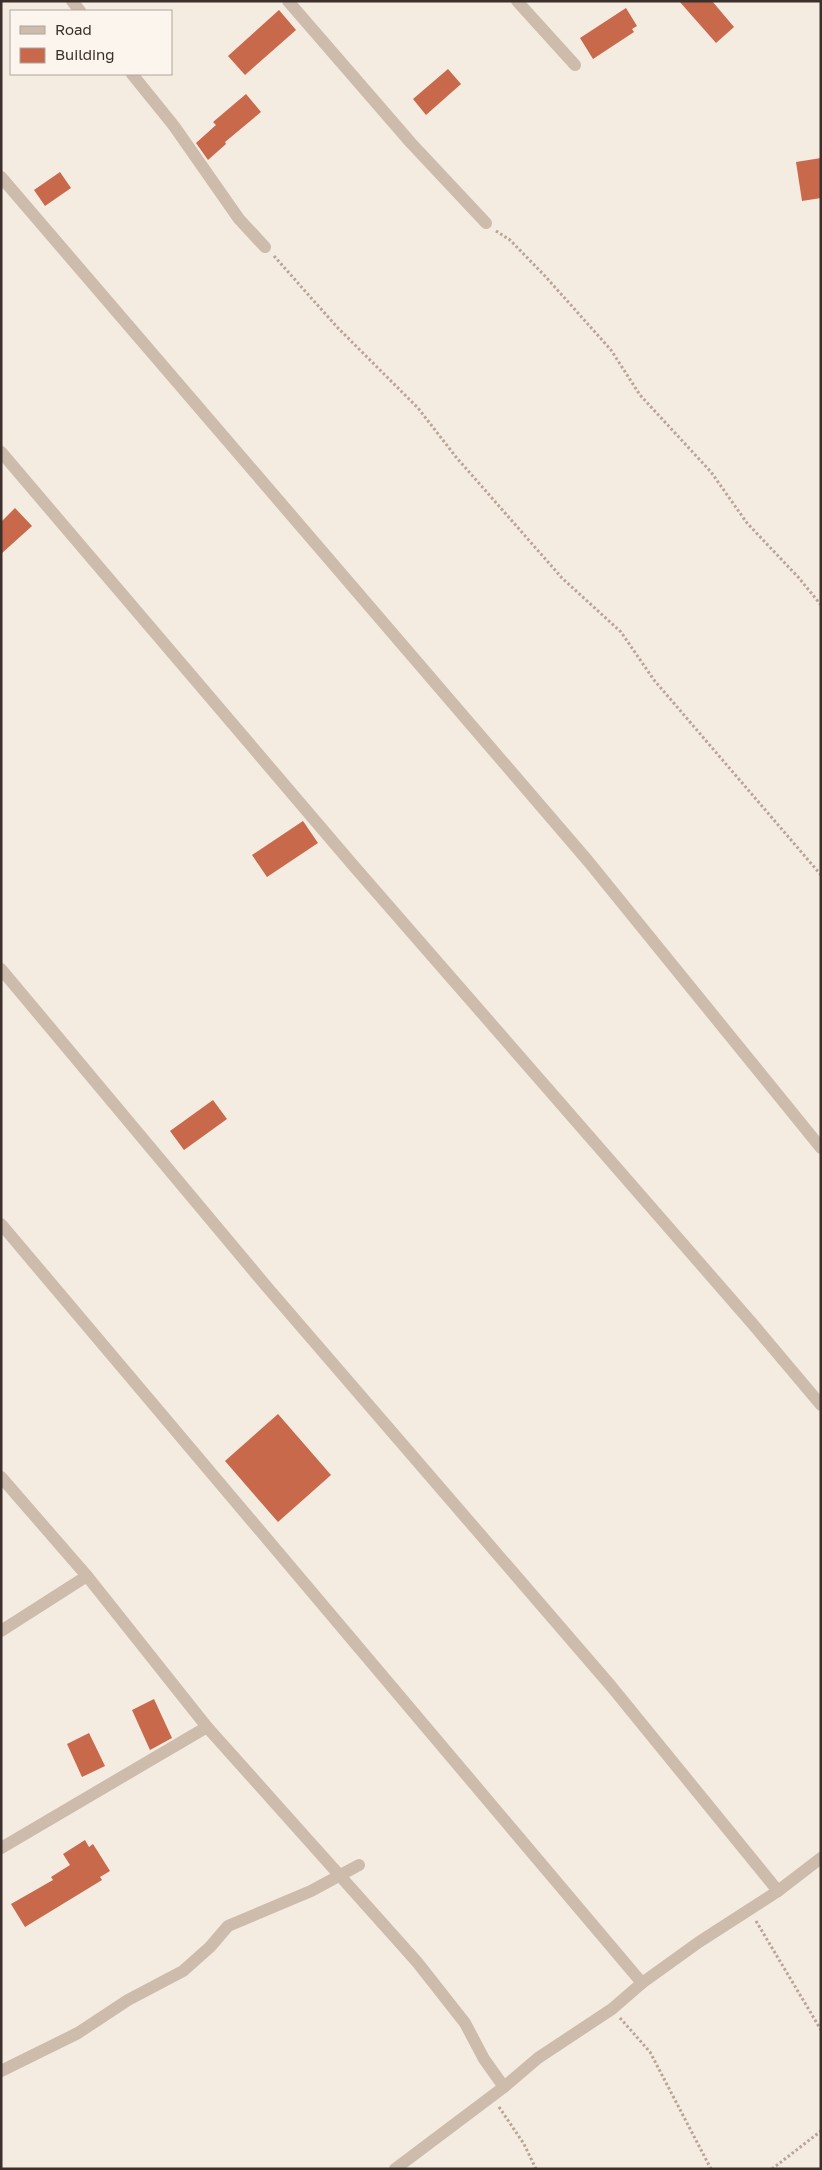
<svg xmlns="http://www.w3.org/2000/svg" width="822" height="2170" viewBox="0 0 822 2170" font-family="'Golos Text',sans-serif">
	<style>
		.building { fill: #c8694b }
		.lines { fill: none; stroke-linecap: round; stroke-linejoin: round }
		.path { stroke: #b9a596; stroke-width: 3; stroke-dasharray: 2.5 2.5; stroke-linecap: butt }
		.street { stroke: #cdbbac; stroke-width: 12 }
	</style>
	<rect width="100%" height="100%" fill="#f4ebe1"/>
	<g class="building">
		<path d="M679,1H712L734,27L716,43Z"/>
		<path d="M626,8L637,26L632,29L634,32L593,59L580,38Z"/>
		<path d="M279,10L296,30L245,75L228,56Z"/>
		<path d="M448,69L461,84L426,115L413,99Z"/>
		<path d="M246,94L261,112L225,142L226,144L208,160L196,143L216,125L213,122Z"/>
		<path d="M821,158V198L802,201L796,162Z"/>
		<path d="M60,172L71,188L45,206L34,190Z"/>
		<path d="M15,508L32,526L1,554V522Z"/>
		<path d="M303,821L318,843L267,877L252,855Z"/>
		<path d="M213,1100L227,1119L184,1150L170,1131Z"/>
		<path d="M278,1414L331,1475L278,1522L225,1461Z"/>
		<path d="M154,1699L172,1738L150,1750L132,1710Z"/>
		<path d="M89,1733L105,1766L82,1777L67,1744Z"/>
		<path d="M85,1840L89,1847L93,1844L110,1871L100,1877L102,1880L25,1927L11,1904L53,1880L51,1877L70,1865L63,1854Z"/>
	</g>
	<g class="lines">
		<g class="path">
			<path d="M496,231L510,240L545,276L611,350L640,395L711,472L747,523L799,578L821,605"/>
			<path d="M274,256L337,327L418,408L456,457L562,578L621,632L654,680L821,875"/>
			<path d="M756,1921L821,2030"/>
			<path d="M620,2018L650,2052L711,2169"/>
			<path d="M499,2107L524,2144L536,2169"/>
			<path d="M772,2169L821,2131"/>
		</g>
		<g class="street">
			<path d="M72,1L80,11"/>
			<path d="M288,1L411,143L486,223"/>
			<path d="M517,1L575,65"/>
			<path d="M132,74L174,126L239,219L265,247"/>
			<path d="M1,177L588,861L821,1148"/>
			<path d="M1,452L352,864L751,1322L821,1405"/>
			<path d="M1,969L267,1287L611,1686L778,1891"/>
			<path d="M1,1224L642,1983"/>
			<path d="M1,1477L87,1576L207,1727L417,1962L465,2023L484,2059L504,2087"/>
			<path d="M1,1631L87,1576"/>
			<path d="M1,1848L207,1727"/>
			<path d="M1,2071L78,2033L128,2000L183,1971L210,1947L228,1926L311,1891L359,1865"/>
			<path d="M395,2169L504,2087L538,2058L612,2009L642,1983L699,1942L778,1891L821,1858"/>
		</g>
	</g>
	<rect width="822" height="2170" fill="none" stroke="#3b302b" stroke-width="5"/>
	<rect x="10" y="10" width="162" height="65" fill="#fbf5ee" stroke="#aea6a0"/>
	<rect x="20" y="26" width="25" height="8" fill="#cdbbac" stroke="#aea6a0"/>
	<text x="55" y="35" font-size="15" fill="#3b302b">Road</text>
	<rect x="20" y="48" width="25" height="15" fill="#c8694b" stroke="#aea6a0"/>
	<text x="55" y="60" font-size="15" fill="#3b302b">Building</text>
</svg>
